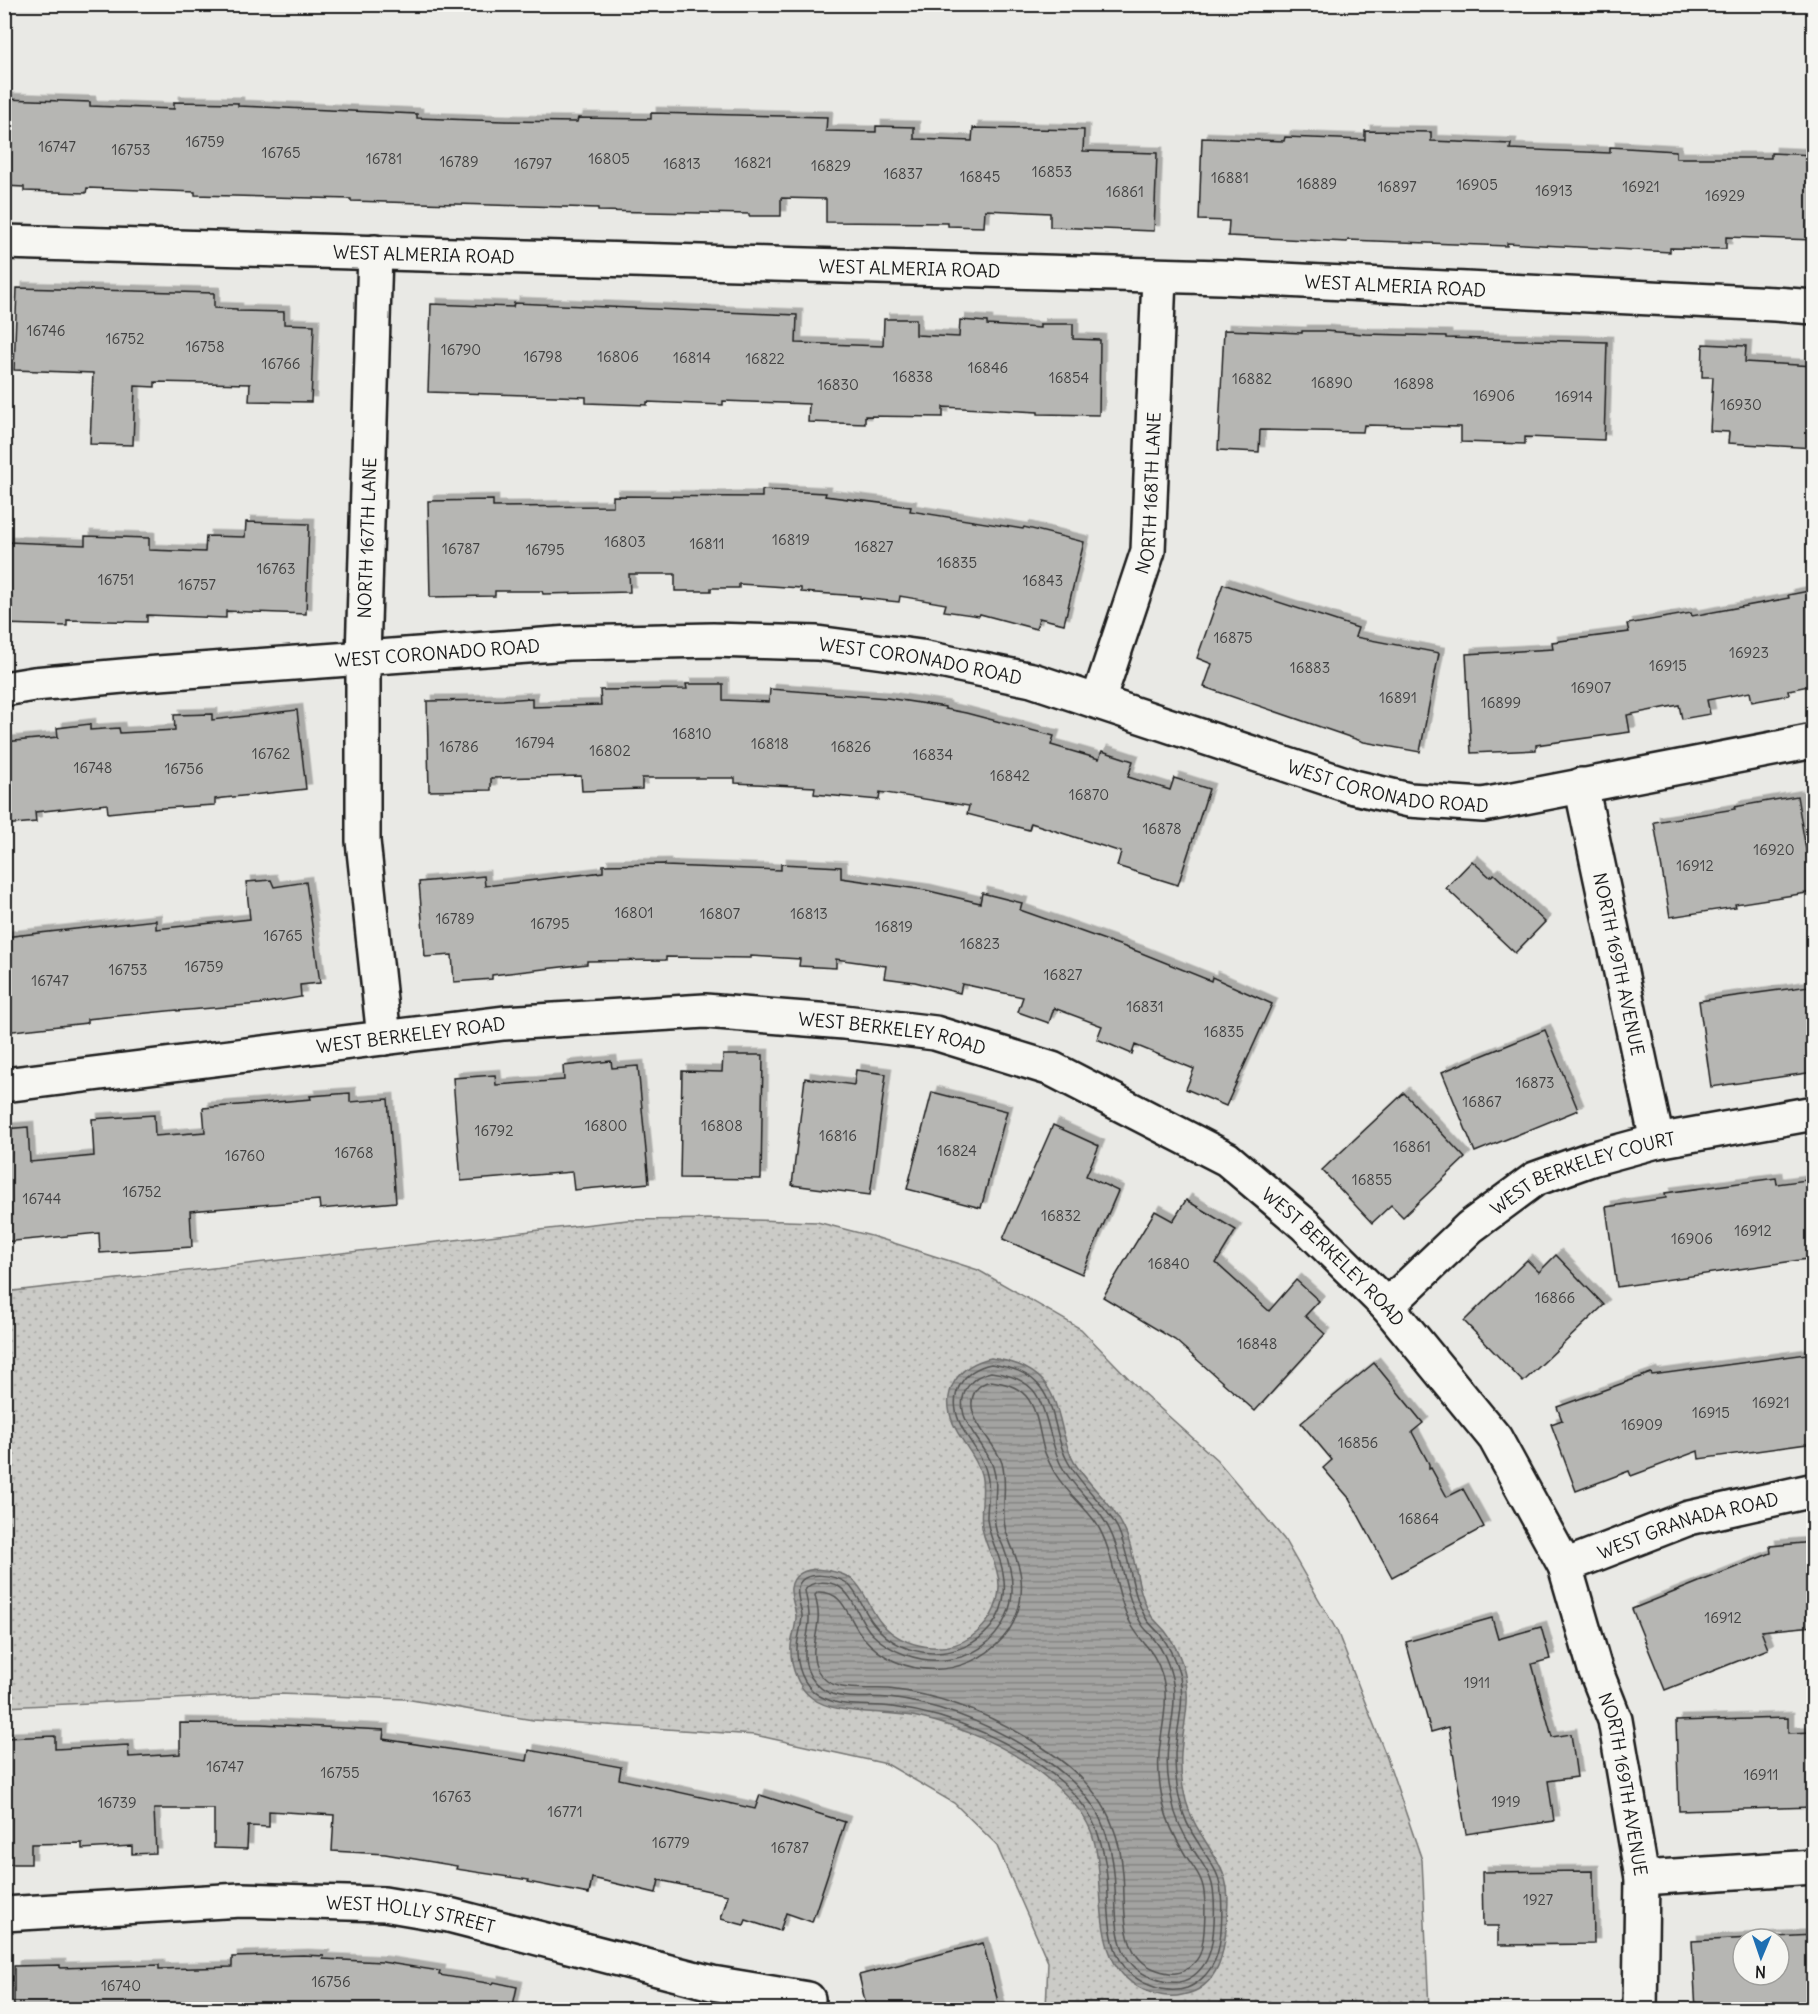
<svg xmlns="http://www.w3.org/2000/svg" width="1818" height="2014" viewBox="0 0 1818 2014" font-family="Delius,sans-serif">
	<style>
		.grass { fill: url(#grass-dots); stroke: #747472; stroke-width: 1.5 }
		.water { fill: url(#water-rules); stroke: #6d6d6c; stroke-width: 1.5 }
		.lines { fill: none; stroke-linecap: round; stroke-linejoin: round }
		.shore { stroke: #525251; stroke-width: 1.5 }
		.building { fill: #b6b6b3; stroke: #1c1c1c; stroke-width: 1.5; fill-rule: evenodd; filter: url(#shadow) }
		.minor-casing { stroke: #1c1c1c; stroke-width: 38 }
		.minor { stroke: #f6f6f2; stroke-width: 33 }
		.labels { text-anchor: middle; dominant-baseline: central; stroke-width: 6; stroke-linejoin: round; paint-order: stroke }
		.number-label { font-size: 15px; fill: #424242 }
		.street-label { font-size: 18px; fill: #1c1c1c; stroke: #f6f6f2 }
	</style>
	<defs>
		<pattern id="grass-dots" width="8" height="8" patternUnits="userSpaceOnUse" patternTransform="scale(1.5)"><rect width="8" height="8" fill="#cbcbc7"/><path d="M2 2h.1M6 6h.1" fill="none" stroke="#aeaeaa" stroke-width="1.8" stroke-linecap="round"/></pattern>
		<pattern id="water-rules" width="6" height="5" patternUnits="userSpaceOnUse" patternTransform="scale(1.5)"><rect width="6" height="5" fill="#a3a3a1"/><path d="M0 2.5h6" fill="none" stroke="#848482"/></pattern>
		<filter id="shadow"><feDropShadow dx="5.5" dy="-5.5" stdDeviation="0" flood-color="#0004"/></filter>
	</defs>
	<rect width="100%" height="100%" fill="#e9e9e5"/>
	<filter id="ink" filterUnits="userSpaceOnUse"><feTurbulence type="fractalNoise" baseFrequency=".0167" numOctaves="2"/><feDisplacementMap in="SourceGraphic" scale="12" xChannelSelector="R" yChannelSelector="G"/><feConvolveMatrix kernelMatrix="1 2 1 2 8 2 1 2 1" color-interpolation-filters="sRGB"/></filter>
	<g filter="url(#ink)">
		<path class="grass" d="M722,1219L817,1222L875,1237L978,1270L1081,1329L1142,1392L1217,1460L1284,1539L1337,1631L1387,1758L1422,1860L1429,2009H1046L1048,1962L996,1844L954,1803L887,1764L755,1735L533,1720L405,1699L280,1694L5,1707V1292L627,1220Z"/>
		<path class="water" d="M991,1358C1010,1361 1029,1366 1043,1381C1062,1403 1060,1438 1074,1462C1090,1488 1114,1504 1126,1533C1137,1560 1136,1592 1152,1617C1153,1618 1164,1630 1165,1631C1175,1644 1182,1659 1185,1675C1191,1702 1183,1726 1181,1753C1180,1769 1182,1786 1186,1801C1194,1832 1217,1852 1225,1879C1229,1892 1228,1905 1227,1918C1225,1949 1220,1989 1182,1995C1170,1998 1155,1995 1144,1990C1085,1964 1110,1880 1091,1831C1082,1809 1066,1794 1048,1779C1012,1748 963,1727 917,1717C887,1710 835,1716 812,1698C797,1687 790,1665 791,1646C792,1636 796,1627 796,1617C796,1608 790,1597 791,1588C794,1560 842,1568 856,1583C867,1595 871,1612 882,1624C904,1648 944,1655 971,1637C988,1625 998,1608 999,1588C1000,1568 987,1551 983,1532C978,1513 986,1493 981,1474C976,1455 960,1441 953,1423C940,1391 958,1365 991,1358Z"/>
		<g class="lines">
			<g class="shore">
				<path d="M991,1364C1010,1367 1029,1372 1041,1388C1056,1408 1055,1438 1067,1460C1080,1486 1105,1503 1118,1529C1131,1558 1130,1593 1147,1620C1149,1623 1157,1631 1160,1634C1170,1647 1176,1661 1180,1677C1185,1703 1177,1727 1175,1753C1175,1769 1176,1785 1180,1801C1183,1816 1190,1831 1199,1844C1205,1855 1214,1865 1218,1877C1224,1896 1223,1945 1214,1962C1209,1973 1198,1984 1187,1988C1175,1992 1161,1990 1149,1985C1105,1968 1110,1917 1107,1877C1106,1862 1102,1845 1097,1831C1090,1812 1079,1798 1064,1784C1017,1742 954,1715 892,1707C871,1704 846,1708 826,1699C807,1692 798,1673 797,1653C796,1640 802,1628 802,1615C801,1607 796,1595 798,1587C803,1569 837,1575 848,1584C859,1595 864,1612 874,1624C902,1661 961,1663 991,1627C1008,1606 1007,1579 998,1555C993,1542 988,1532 987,1518C987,1502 991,1487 986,1471C981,1452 966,1439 959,1421C948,1393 963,1370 991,1364Z"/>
				<path d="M991,1372C1007,1374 1022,1378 1033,1390C1047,1406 1050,1444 1061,1465C1071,1485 1090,1499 1102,1517C1125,1549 1121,1591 1141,1623C1144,1629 1150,1633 1154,1639C1162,1649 1168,1661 1171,1674C1178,1699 1171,1723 1168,1747C1166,1765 1168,1783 1172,1800C1175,1818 1183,1834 1193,1849C1200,1861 1209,1871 1212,1884C1216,1901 1215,1941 1208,1957C1203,1969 1192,1980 1179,1982C1170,1983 1161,1981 1153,1978C1109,1963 1118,1910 1114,1873C1113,1858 1109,1842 1104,1828C1092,1794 1062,1770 1032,1751C989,1724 939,1704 889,1698C870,1696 847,1700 829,1693C819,1688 811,1680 807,1669C801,1650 810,1634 809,1616C809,1607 806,1598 805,1590C811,1580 829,1581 838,1586C855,1596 858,1620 872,1634C910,1671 982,1672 1006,1617C1017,1594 1012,1569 1003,1546C1001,1541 997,1535 996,1530C991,1509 1000,1488 993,1467C987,1448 970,1434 964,1415C958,1394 970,1376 991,1372Z"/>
				<path d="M991,1381C1004,1383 1017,1386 1026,1396C1038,1410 1039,1433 1044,1450C1046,1456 1049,1462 1052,1468C1063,1490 1083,1504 1096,1523C1116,1554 1114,1594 1132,1626C1143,1645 1155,1651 1162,1675C1169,1698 1163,1722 1160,1745C1157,1764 1159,1784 1163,1803C1167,1822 1176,1840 1186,1856C1192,1865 1199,1873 1202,1883C1207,1897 1205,1940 1200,1954C1196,1963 1186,1972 1176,1973C1169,1974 1163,1972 1157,1970C1118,1957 1126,1906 1123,1874C1122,1858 1118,1839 1112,1824C1099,1789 1069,1764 1039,1745C994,1716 943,1695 889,1689C867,1687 831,1695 818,1671C809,1654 817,1638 818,1620C819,1612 817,1603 815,1595L818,1592C846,1591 847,1619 863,1637C899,1680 966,1680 1003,1638C1021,1618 1026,1586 1017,1561C1014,1550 1007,1538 1005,1527C1001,1506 1008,1485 1002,1463C996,1445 977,1429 973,1412C969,1396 976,1384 991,1381Z"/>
			</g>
		</g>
		<g class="building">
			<path d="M4,99L90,102V106L174,109V102L238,103V106L417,114V118L503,121L577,122L578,118L651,119V113L827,117L826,131L876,132V126L914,127V139L972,141L973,128L1084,130L1083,151L1157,153L1154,231L1050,227V213L985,210L984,227L948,226V223L826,222V199L781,198V216H749V214L598,211V208L351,201V199L195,195V192L87,188L86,193L24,191V187L4,186Z"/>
			<path d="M1365,131L1431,132V141L1511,144L1510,149L1610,153V147L1676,151V158H1771V153L1814,155V240L1726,237V249L1670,248V252L1507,243V246L1348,240L1347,242L1228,236L1229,221L1199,220L1202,138L1284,141L1285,137L1365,140Z"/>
			<path d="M17,288L214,293V308L237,309V311L284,312V324L314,325L311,402L249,401L250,384L155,382V387L135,386L133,445L90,444L93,373L14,370Z"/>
			<path d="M514,303L797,315L796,343L883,346L884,319H916V335L959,337L960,320L987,322V325L1040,328V324H1073V339L1100,340L1099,415L1038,414V412L943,407V417L865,416V424L808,422L809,404L723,401V405L647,402V405L586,403V397L428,392L431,304L513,307Z"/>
			<path d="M1224,330L1302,333V331H1324L1365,334L1446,336V338L1607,342L1604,440L1525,437V444L1461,442V427L1364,425L1363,432L1260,430L1259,452L1218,450Z"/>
			<path d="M1703,344L1746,346L1745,362L1814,366V448L1728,443L1729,432L1710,431L1713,377H1702Z"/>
			<path d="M762,490L826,493L825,496L911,507L910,511L1023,529L1024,527L1084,542L1064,624L1039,618L1036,629L980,614L979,616L944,611L946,604L900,596L899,602L860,598V596L801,592V588L739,584V588H711V591H675V574H629L630,592L543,594L542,591H495V596L430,597L428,501L493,500V507L613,506V496L762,497Z"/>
			<path d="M246,522L309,524L306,614L226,611V618L147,615V622L67,620V626L4,624L7,542L85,545V536L149,538V550L205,552L206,536L245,537Z"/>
			<path d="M1223,584L1358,628L1355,637L1439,653L1420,752L1364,742L1204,687L1212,664L1197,658Z"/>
			<path d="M1814,590V685L1788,690L1789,695L1752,702L1750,692L1707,700L1710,714L1682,719L1679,705L1627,715L1630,732L1536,745V750L1471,753L1466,654L1553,649L1552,642L1629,632L1627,624L1691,613L1692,616L1789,598L1788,595Z"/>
			<path d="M686,684H723V700L769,702L770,689L887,698L945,707V709L966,713L1054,736L1051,745L1099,759L1102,751L1133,761L1128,777L1170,790L1174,778L1209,789L1178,885L1117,866L1121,852L1031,823L1029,830L967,814L969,806L880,792L879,800L814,794L815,787L735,783V778H642V789L582,791L581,776L491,778V790L429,791L427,701L503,700L532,698V707L601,705L600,690L687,689Z"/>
			<path d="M297,710L306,789L215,799V805L146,809L108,813L107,804L35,812L36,822L4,825V742L58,737L57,728L90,724V730L119,728L120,733L175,730L174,715L212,714V720Z"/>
			<path d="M1797,796L1813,892L1735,904L1736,907L1670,917L1654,822L1735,809L1734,807Z"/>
			<path d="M1472,861L1490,877L1494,874L1545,922L1515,953L1446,888Z"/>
			<path d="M665,864V866L781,870V864L841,867V878L925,890L980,903L982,893L1022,903L1020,910L1139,952L1211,981L1212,977L1272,1004L1226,1106L1186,1089L1194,1069L1135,1045L1132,1054L1097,1039L1102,1026L1054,1008L1049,1023L1018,1012L1023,997L962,984L960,993L915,982L884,978L886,966L836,959V968L799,966L800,959L751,956V958L666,957V960L587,961V964L492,975V979L454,982L452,955L425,957L419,882L484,876L485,886L603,872V865Z"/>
			<path d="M271,880L274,887L306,882L320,983L300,985L301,997L260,1004L177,1011V1010L87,1019V1023L4,1032V937L156,920V929L250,919L246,882Z"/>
			<path d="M1809,986L1814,1014V1072L1711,1087L1699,1001Z"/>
			<path d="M1545,1030L1578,1110L1475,1152L1442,1072Z"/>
			<path d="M723,1055H763L761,1179L680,1178L682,1071L722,1072Z"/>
			<path d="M611,1061L612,1068L638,1066L649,1183L574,1190L572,1172L461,1181L453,1078L495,1075L496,1085L564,1080L563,1066Z"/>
			<path d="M856,1070L886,1074L870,1195L792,1185L805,1078L854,1085Z"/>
			<path d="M932,1092L1007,1111L981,1208L907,1189Z"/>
			<path d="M350,1093V1102L388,1099L396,1202L320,1209L319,1200L190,1211L192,1247L100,1253L99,1233L4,1242V1129L28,1127L30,1162L94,1156L92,1119L154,1115L155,1136L205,1132L203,1108L311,1099L310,1096Z"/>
			<path d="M1404,1093L1465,1158L1403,1217L1391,1205L1372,1223L1322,1170Z"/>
			<path d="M1053,1125L1099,1146L1086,1176L1118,1191L1082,1274L1003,1239Z"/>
			<path d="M1776,1178L1777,1184L1814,1179V1258L1617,1287L1606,1207L1666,1198L1665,1193Z"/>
			<path d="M1186,1200L1236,1230L1216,1263L1269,1311L1296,1280L1319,1301L1305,1316L1325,1334L1255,1411L1175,1340L1103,1297L1155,1211L1173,1221Z"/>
			<path d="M1556,1255L1604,1305L1523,1382L1464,1321L1527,1260L1539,1272Z"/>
			<path d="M1814,1353V1443L1699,1459L1698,1451L1631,1476L1629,1471L1576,1491L1551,1424L1562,1420L1557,1407L1651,1373L1652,1375Z"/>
			<path d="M1374,1363L1423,1423L1412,1432L1429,1464V1469L1431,1468L1447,1497L1463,1489L1484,1527L1392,1577L1349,1498L1323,1468L1332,1460L1301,1423Z"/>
			<path d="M1814,1542V1626L1761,1631L1768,1649L1665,1690L1632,1609L1771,1553L1770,1546Z"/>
			<path d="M1492,1618L1498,1639L1541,1627L1550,1659L1532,1664L1552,1737L1571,1734L1577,1777L1548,1781L1554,1821L1466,1834L1449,1727L1431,1732L1406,1642Z"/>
			<path d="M1788,1718V1733L1814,1732V1807L1679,1811L1676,1721Z"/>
			<path d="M180,1723L261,1724L384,1730L383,1739L527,1761L529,1750L621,1767L619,1779L755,1809L760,1795L845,1822L812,1922L786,1913L780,1931L746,1920L744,1925L721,1919L728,1895L659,1880L656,1893L592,1878L589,1894L528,1882L529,1880L456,1869L457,1866L385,1854L332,1851L334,1815L269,1811V1827L248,1826L247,1849L214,1848V1809H154L156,1853L132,1854V1846L82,1849V1843L31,1844V1864H4V1738L55,1736V1749L128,1745L129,1757L180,1754Z"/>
			<path d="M1593,1871L1594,1944L1498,1945V1926H1483L1482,1872Z"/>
			<path d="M1814,1935V2010H1696L1692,1941ZM1743,1939H1779V1975H1743Z"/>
			<path d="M983,1943L1000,2010H867L859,1975Z"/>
			<path d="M303,1955L324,1956L323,1959L382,1962L440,1971L439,1975L493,1984L494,1982L517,1987L512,2010H14V1966L60,1965V1968L159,1965V1969L232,1967V1957Z"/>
		</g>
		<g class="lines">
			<g class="minor-casing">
				<g id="minor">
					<path id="s1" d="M4,242L1221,277L1775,304L1814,307"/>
					<path d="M375,252L363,657V841L384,1038"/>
					<path id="s2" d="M4,689L34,684L145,674L569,643L713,640L817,643L921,657L1032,680L1354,787L1409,800L1483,805L1814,741"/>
					<path id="s3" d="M1098,701L1148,551L1159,277"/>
					<path id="s4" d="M1581,785L1657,1141"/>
					<path id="s5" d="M4,1085L504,1023L705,1011L844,1022L935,1033L1052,1069L1227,1159L1305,1225L1387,1306L1495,1438L1565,1566L1595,1669L1615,1720L1642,1878L1640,2010"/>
					<path id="s6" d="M1387,1306L1470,1227L1535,1179L1591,1159L1657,1141L1814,1113"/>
					<path id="s7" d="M1565,1566L1689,1518L1814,1490"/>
					<path d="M1642,1878L1814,1867"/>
					<path id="s8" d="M4,1914L241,1900L384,1904L449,1915L712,1983L808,1999L807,2010"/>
				</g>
			</g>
			<use href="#minor" class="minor"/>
		</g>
	</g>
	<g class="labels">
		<g class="number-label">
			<text x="205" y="141">16759</text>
			<text x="57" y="146">16747</text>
			<text x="131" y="149">16753</text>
			<text x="281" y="152">16765</text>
			<text x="384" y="158">16781</text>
			<text x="609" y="158">16805</text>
			<text x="459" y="161">16789</text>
			<text x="753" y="162">16821</text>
			<text x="533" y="163">16797</text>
			<text x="682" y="163">16813</text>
			<text x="831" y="165">16829</text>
			<text x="1052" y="171">16853</text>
			<text x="903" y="173">16837</text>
			<text x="980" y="176">16845</text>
			<text x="1230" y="177">16881</text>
			<text x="1317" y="183">16889</text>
			<text x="1477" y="184">16905</text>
			<text x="1397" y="186">16897</text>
			<text x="1641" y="186">16921</text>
			<text x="1554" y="190">16913</text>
			<text x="1125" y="191">16861</text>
			<text x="1725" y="195">16929</text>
			<text x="46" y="330">16746</text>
			<text x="125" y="338">16752</text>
			<text x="205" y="346">16758</text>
			<text x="461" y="349">16790</text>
			<text x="543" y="356">16798</text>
			<text x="618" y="356">16806</text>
			<text x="692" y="357">16814</text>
			<text x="765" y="358">16822</text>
			<text x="281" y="363">16766</text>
			<text x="988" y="367">16846</text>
			<text x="913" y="376">16838</text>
			<text x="1069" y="377">16854</text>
			<text x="1252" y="378">16882</text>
			<text x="1332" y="382">16890</text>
			<text x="1414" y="383">16898</text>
			<text x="838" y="384">16830</text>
			<text x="1494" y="395">16906</text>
			<text x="1574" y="396">16914</text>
			<text x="1741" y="404">16930</text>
			<text x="791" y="539">16819</text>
			<text x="625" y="541">16803</text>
			<text x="707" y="543">16811</text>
			<text x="874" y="546">16827</text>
			<text x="461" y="548">16787</text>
			<text x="545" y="549">16795</text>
			<text x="957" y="562">16835</text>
			<text x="276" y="568">16763</text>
			<text x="116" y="579">16751</text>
			<text x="1043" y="580">16843</text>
			<text x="197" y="584">16757</text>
			<text x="1233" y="637">16875</text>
			<text x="1749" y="652">16923</text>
			<text x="1668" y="665">16915</text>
			<text x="1310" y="667">16883</text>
			<text x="1591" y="687">16907</text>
			<text x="1398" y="697">16891</text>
			<text x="1501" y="702">16899</text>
			<text x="692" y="733">16810</text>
			<text x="535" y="742">16794</text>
			<text x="770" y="743">16818</text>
			<text x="459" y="746">16786</text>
			<text x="851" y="746">16826</text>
			<text x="610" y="750">16802</text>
			<text x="271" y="753">16762</text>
			<text x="933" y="754">16834</text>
			<text x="93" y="767">16748</text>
			<text x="184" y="768">16756</text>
			<text x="1010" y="775">16842</text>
			<text x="1089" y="794">16870</text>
			<text x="1162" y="828">16878</text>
			<text x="1774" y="849">16920</text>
			<text x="1695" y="865">16912</text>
			<text x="634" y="912">16801</text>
			<text x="720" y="913">16807</text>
			<text x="809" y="913">16813</text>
			<text x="455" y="918">16789</text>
			<text x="550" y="923">16795</text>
			<text x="894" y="926">16819</text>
			<text x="283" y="935">16765</text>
			<text x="980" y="943">16823</text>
			<text x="204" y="966">16759</text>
			<text x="128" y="969">16753</text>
			<text x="1063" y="974">16827</text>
			<text x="50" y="980">16747</text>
			<text x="1145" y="1006">16831</text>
			<text x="1224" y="1031">16835</text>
			<text x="1535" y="1082">16873</text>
			<text x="1482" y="1101">16867</text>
			<text x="606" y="1125">16800</text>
			<text x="722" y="1125">16808</text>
			<text x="494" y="1130">16792</text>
			<text x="838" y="1135">16816</text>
			<text x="1412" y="1146">16861</text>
			<text x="957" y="1150">16824</text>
			<text x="354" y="1152">16768</text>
			<text x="245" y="1155">16760</text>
			<text x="1372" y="1179">16855</text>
			<text x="142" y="1191">16752</text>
			<text x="42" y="1198">16744</text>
			<text x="1061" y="1215">16832</text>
			<text x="1753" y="1230">16912</text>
			<text x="1692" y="1238">16906</text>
			<text x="1169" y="1263">16840</text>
			<text x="1555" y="1297">16866</text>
			<text x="1257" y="1343">16848</text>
			<text x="1771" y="1402">16921</text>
			<text x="1711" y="1412">16915</text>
			<text x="1642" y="1424">16909</text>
			<text x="1358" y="1442">16856</text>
			<text x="1419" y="1518">16864</text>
			<text x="1723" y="1617">16912</text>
			<text x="1477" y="1682">1911</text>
			<text x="225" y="1766">16747</text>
			<text x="340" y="1772">16755</text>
			<text x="1761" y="1774">16911</text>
			<text x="452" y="1796">16763</text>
			<text x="1506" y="1801">1919</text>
			<text x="117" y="1802">16739</text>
			<text x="565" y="1811">16771</text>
			<text x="671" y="1842">16779</text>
			<text x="790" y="1847">16787</text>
			<text x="1538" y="1899">1927</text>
			<text x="331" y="1981">16756</text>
			<text x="121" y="1985">16740</text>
		</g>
		<g class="street-label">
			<text stroke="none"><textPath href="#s1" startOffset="420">WEST ALMERIA ROAD</textPath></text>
			<text stroke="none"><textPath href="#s1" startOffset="906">WEST ALMERIA ROAD</textPath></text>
			<text stroke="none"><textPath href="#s1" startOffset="1392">WEST ALMERIA ROAD</textPath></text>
			<text stroke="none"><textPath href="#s3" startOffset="216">NORTH 168TH LANE</textPath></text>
			<text transform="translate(367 538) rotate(-88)">NORTH 167TH LANE</text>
			<text stroke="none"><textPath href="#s2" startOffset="435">WEST CORONADO ROAD</textPath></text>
			<text stroke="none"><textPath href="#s2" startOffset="920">WEST CORONADO ROAD</textPath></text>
			<text stroke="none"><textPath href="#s2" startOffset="1406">WEST CORONADO ROAD</textPath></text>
			<text stroke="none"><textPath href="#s4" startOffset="183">NORTH 169TH AVENUE</textPath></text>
			<text stroke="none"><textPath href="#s5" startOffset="410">WEST BERKELEY ROAD</textPath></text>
			<text stroke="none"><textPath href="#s5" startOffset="894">WEST BERKELEY ROAD</textPath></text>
			<text stroke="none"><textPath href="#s6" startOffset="242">WEST BERKELEY COURT</textPath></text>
			<text stroke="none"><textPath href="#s5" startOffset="1400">WEST BERKELEY ROAD</textPath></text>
			<text stroke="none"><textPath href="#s7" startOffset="130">WEST GRANADA ROAD</textPath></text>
			<text stroke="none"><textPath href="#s5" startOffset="2016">NORTH 169TH AVENUE</textPath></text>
			<text stroke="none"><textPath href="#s8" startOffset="408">WEST HOLLY STREET</textPath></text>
		</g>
	</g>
	<rect width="1818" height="2014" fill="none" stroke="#f6f6f2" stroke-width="24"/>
	<rect x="12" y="12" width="1794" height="1990" fill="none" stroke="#1c1c1c" stroke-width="2" filter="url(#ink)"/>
	<g transform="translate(1761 1957) rotate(182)"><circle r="28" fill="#f6f6f2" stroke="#9f9f9c" stroke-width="1.5"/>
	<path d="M0-4.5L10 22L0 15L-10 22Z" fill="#1f6fb2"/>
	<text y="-9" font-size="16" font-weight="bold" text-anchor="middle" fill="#1c1c1c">N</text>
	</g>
</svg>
